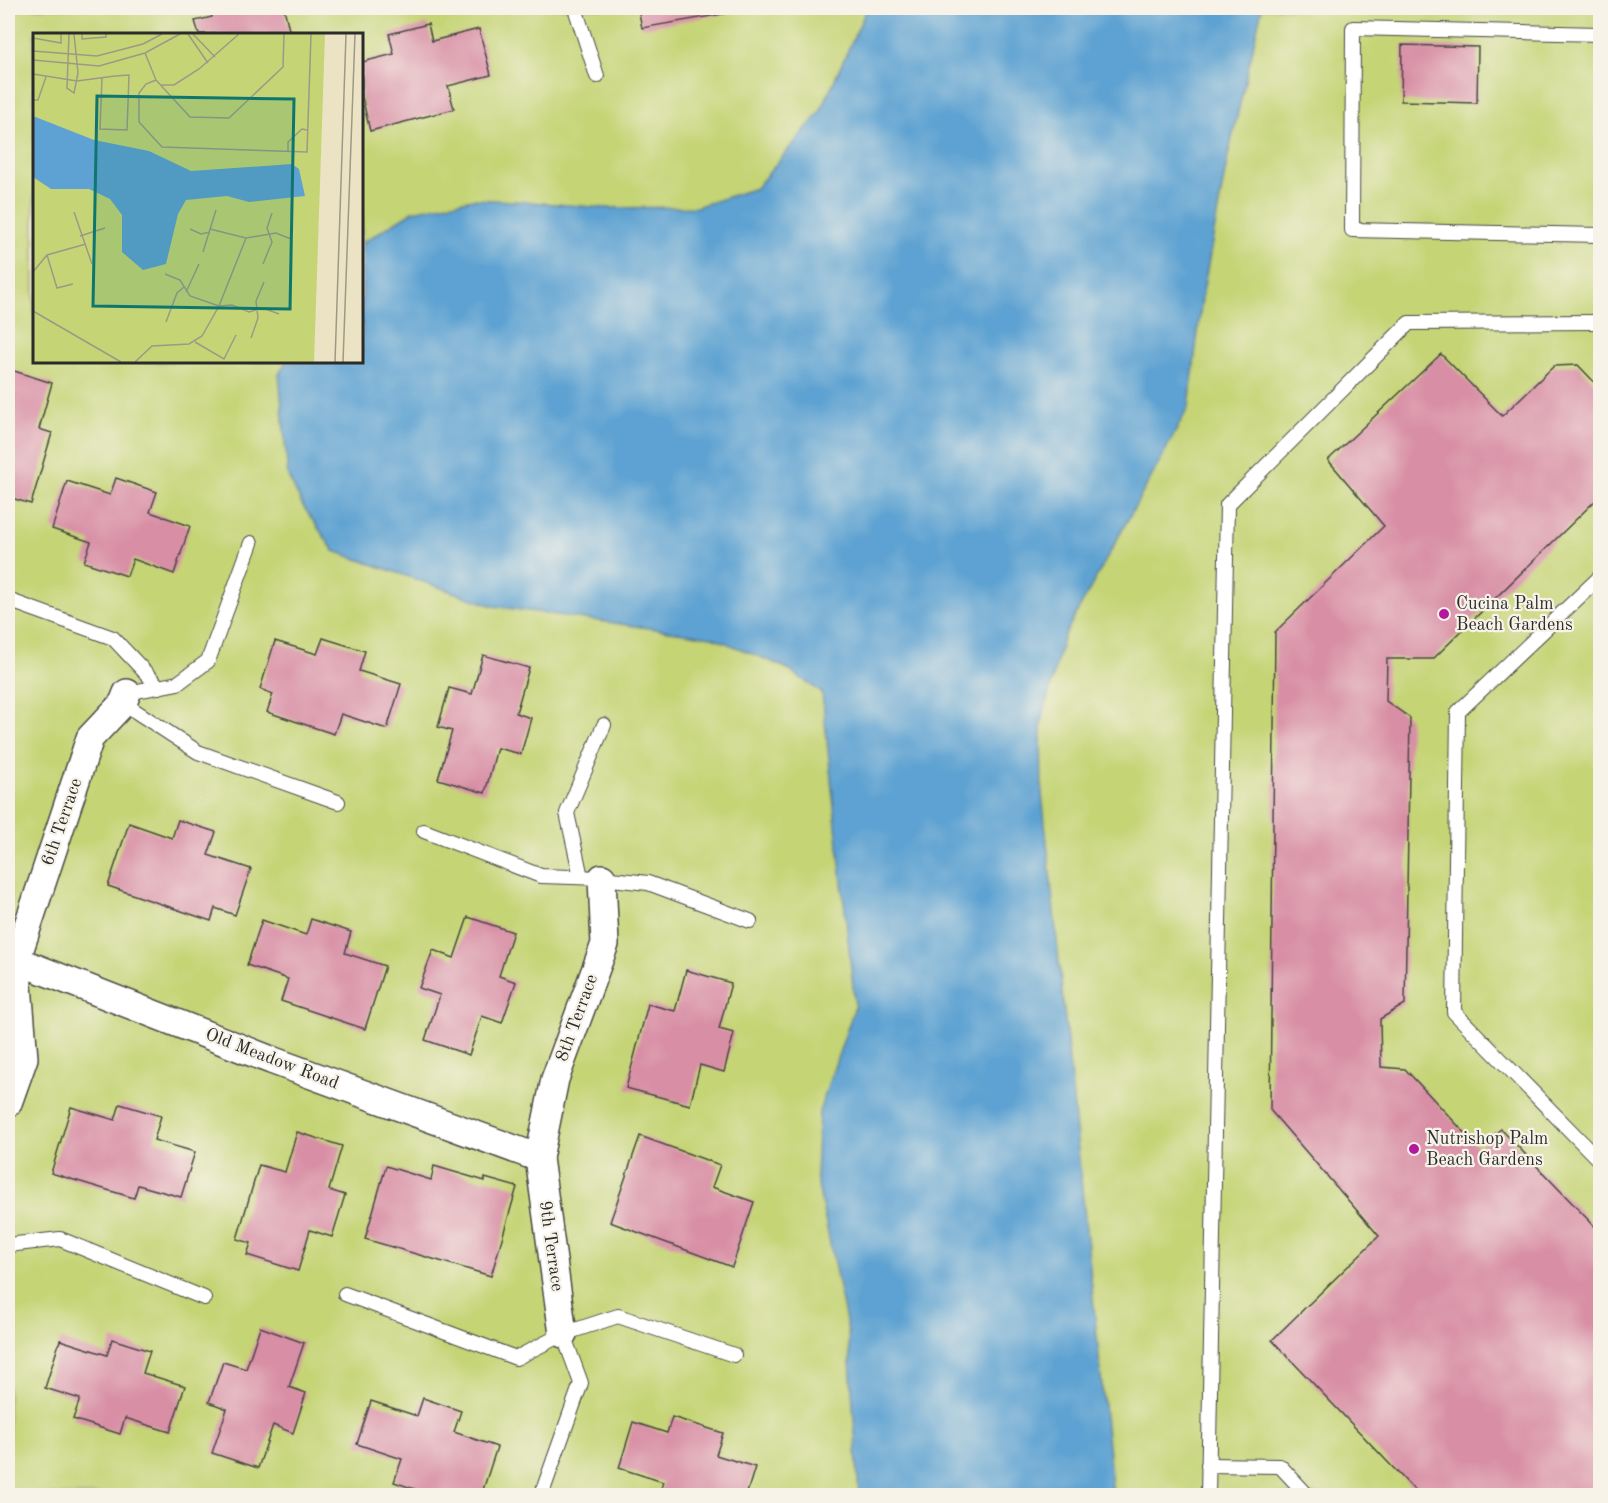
<svg xmlns="http://www.w3.org/2000/svg" width="1608" height="1503" viewBox="0 0 1608 1503" font-family="'Old Standard TT',serif">
	<style>
		.green { fill: #c5d475; stroke: #788050; stroke-width: 1.5; fill-rule: evenodd }
		.water { fill: #5da2d2; stroke: #44667e; stroke-width: 1.5 }
		.building { fill: #d88ea5 }
		.lines { fill: none; stroke-linecap: round; stroke-linejoin: round }
		.service-casing { stroke: #484742; stroke-width: 16 }
		.minor-casing { stroke: #484742; stroke-width: 30 }
		.service { stroke: #fff; stroke-width: 14 }
		.minor { stroke: #fff; stroke-width: 27 }
		.poi-dot { fill: #b5179e; stroke: #f7f3e8; stroke-width: 2 }
		.labels { text-anchor: middle; dominant-baseline: central; stroke-width: 4.5; stroke-linejoin: round; paint-order: stroke }
		.poi-label { font-size: 18px; fill: #2b2b2b; stroke: #f7f3e8; text-anchor: start }
		.street-label { font-size: 18px; fill: #2b2b2b; stroke: #f7f3e8 }
		.inset-road { fill: none; stroke: #9e9986; stroke-width: 1.5 }
		.view { fill: #0f766e; fill-opacity: 0.15; stroke: #0f766e; stroke-width: 3 }
		.inset-edge { fill: none; stroke: #2b2b2b; stroke-width: 3 }
	</style>
	<rect width="100%" height="100%" fill="#f7f3e8"/>
	<filter id="ink" filterUnits="userSpaceOnUse"><feTurbulence type="fractalNoise" baseFrequency=".0167" numOctaves="2"/><feDisplacementMap in="SourceGraphic" scale="12" xChannelSelector="R" yChannelSelector="G"/><feConvolveMatrix kernelMatrix="1 2 1 2 8 2 1 2 1" color-interpolation-filters="sRGB"/></filter>
	<filter id="wash" filterUnits="userSpaceOnUse"><feTurbulence type="fractalNoise" baseFrequency=".008" numOctaves="4" result="noise"/><feDisplacementMap in="SourceGraphic" scale="24" xChannelSelector="R" yChannelSelector="G"/><feGaussianBlur stdDeviation="1.35" result="paint"/><feColorMatrix in="noise" values="0 0 0 0 0 0 0 0 0 0 0 0 0 0 0 0 0 1.4 0 .05"/><feComposite in="paint" operator="in"/></filter>
	<g filter="url(#wash)">
		<rect width="100%" height="100%" fill="#ebe3c3"/>
		<path class="green" d="M8,8H1600V1495H8ZM34,34H362V362H34Z"/>
		<path class="water" d="M867,8H1262L1228,156L1202,297L1189,406L1159,463L1063,638L1041,724L1042,793L1113,1495H859L848,1331L816,1176L819,1112L855,1006L822,693L784,667L712,637L493,606L334,551L303,506L288,476L279,374L286,362H362V243L413,211L473,199L530,202L605,208L696,207L756,188L820,112Z"/>
		<g id="blocks">
			<g class="building">
				<path d="M210,8H284L290,34H199L195,21L212,17Z"/>
				<path d="M638,8H728L729,13L642,28Z"/>
				<path d="M428,24L432,41L479,29L491,75L448,86L454,109L370,131L362,97V62L394,54L389,34Z"/>
				<path d="M1402,45L1478,47L1477,103L1401,101Z"/>
				<path d="M1441,354L1502,416L1554,366L1578,365L1600,388V496L1433,659H1387L1386,701L1410,718L1405,1004L1380,1019L1381,1067L1405,1069L1478,1147L1501,1129L1600,1232V1496H1420L1272,1340L1379,1236L1270,1110L1275,632L1384,526L1328,460Z"/>
				<path d="M8,369L52,383L39,429L52,433L31,504L8,497Z"/>
				<path d="M116,478L157,492L150,512L190,526L174,574L133,559L127,576L84,562L91,542L52,529L67,481L110,495Z"/>
				<path d="M323,638L365,651L359,671L401,684L387,729L341,714L334,734L267,712L273,694L260,689L275,641L317,654Z"/>
				<path d="M483,655L529,668L516,713L531,718L521,754L497,748L485,793L438,779L452,731L438,727L449,688L472,694Z"/>
				<path d="M178,820L216,832L208,855L251,869L235,915L215,908L211,921L108,886L129,823L172,838Z"/>
				<path d="M468,917L513,932L499,976L516,982L502,1023L482,1016L469,1055L425,1040L440,995L419,988L433,950L454,958Z"/>
				<path d="M311,919L351,932L345,953L385,966L365,1029L281,1001L288,979L247,965L262,920L306,935Z"/>
				<path d="M686,970L731,983L719,1029L734,1033L724,1072L700,1065L690,1105L626,1088L648,1004L675,1011Z"/>
				<path d="M120,1104L161,1116L154,1140L195,1152L181,1197L138,1185L134,1198L51,1173L71,1107L115,1120Z"/>
				<path d="M297,1132L342,1146L329,1190L345,1195L332,1237L310,1230L298,1271L247,1255L251,1243L237,1239L259,1165L285,1172Z"/>
				<path d="M640,1136L720,1165L712,1187L754,1202L732,1267L610,1222Z"/>
				<path d="M386,1166L431,1180L434,1166L485,1181V1178L517,1187L491,1276L365,1239Z"/>
				<path d="M260,1327L304,1343L289,1387L306,1393L293,1433L273,1425L258,1468L212,1453L227,1409L209,1402L223,1362L246,1369Z"/>
				<path d="M112,1339L150,1351L143,1373L185,1386L170,1432L125,1418L120,1434L73,1419L80,1399L45,1388L60,1340L107,1355Z"/>
				<path d="M423,1398L461,1411L454,1432L497,1447L481,1496H435L394,1482L402,1459L357,1444L371,1401L417,1416Z"/>
				<path d="M672,1417L723,1433L716,1455L755,1467L746,1496H659L663,1482L619,1468L633,1422L667,1433Z"/>
			</g>
		</g>
	</g>
	<g filter="url(#ink)">
		<use href="#blocks" fill-opacity="0" stroke="#484742" stroke-width="1.5"/>
		<g class="lines">
			<g class="service-casing">
				<g id="service">
					<path d="M575,8L597,76"/>
					<path d="M1600,34L1353,28L1352,230L1600,235"/>
					<path d="M1600,577L1458,712L1454,1012L1600,1161"/>
					<path d="M8,600L113,638L159,687"/>
					<path d="M127,693L178,683L208,661L251,543"/>
					<path d="M123,703L198,752L338,802"/>
					<path d="M424,831L541,876L602,878L648,883L750,921"/>
					<path d="M581,877L567,813L604,725"/>
					<path d="M8,1245L60,1239L204,1298"/>
					<path d="M345,1294L516,1358L563,1334L618,1316L734,1355"/>
					<path d="M1208,1465L1280,1466L1308,1496"/>
					<path d="M541,1496L581,1383L563,1334"/>
					<path d="M1208,1496L1227,505L1409,323L1600,322"/>
				</g>
			</g>
			<g class="minor-casing">
				<g id="minor">
					<path d="M8,957L271,1060L539,1158"/>
					<path d="M8,1103L24,1058L16,961L90,738L123,703L127,693"/>
					<path d="M563,1334L539,1158L555,1079L605,944L602,878"/>
				</g>
			</g>
			<use href="#service" class="service"/>
			<use href="#minor" class="minor"/>
		</g>
	</g>
	<g class="poi-dot">
		<circle cx="1444" cy="614" r="6"/>
		<circle cx="1414" cy="1149" r="6"/>
	</g>
	<g class="labels">
		<g class="poi-label">
			<text x="1456" y="604">Cucina Palm<tspan x="1456" dy="21">Beach Gardens</tspan></text>
			<text x="1426" y="1139">Nutrishop Palm<tspan x="1426" dy="21">Beach Gardens</tspan></text>
		</g>
		<g class="street-label">
			<text transform="translate(62 822) rotate(-71)">6th Terrace</text>
			<text transform="translate(577 1018) rotate(-70)">8th Terrace</text>
			<text transform="translate(272 1059) rotate(21)">Old Meadow Road</text>
			<text transform="translate(551 1246) rotate(82)">9th Terrace</text>
		</g>
	</g>
	<g transform="translate(33 33)">
		<rect width="330" height="330" fill="#ebe3c3"/>
		<path d="M0,1H292L281,329H0Z" fill="#c5d475"/>
		<path d="M0,83L61,107L116,118L158,138L259,131L266,136L272,163L216,169L194,163L153,167L145,181L133,231L110,237L89,219V182L77,166L56,156H18L0,144Z" fill="#5da2d2"/>
		<path class="inset-road" d="M36,1L34,55L41,60L45,40L41,1M49,1V6L73,4V1M155,1L175,30M160,1L182,24M0,5L28,10V1M0,18L64,23L110,11L129,1M112,20L123,47L113,51L106,60V89L129,114L274,119L278,1M0,27L66,33L112,20L147,1M0,41L44,48L82,43L96,42L94,97L67,96L69,45M123,47L157,84L196,85L250,34L251,1M128,52H141L166,36L206,1M0,67H5L13,44M255,118V109L269,96L274,97M41,179L59,231M157,196L168,201L177,199M177,196L213,205L243,200L258,206M47,203L72,195M170,219L183,177M14,222L24,255L40,251M230,231L239,209L234,195L239,180M0,239L14,222L53,211M132,241L147,247L157,263L186,273L199,272L216,279L230,275L246,281M153,259L166,231M0,278L88,329M133,289L144,260L151,254M218,305L225,285L223,268L231,249M162,309L191,326L203,302M102,329L119,313L156,311L169,303L186,273L213,205M302,329L313,1M310,329L322,1"/>
		<path class="view" d="M64,63L261,66L257,276L60,273Z"/>
		<rect width="330" height="330" class="inset-edge"/>
	</g>
	<rect width="1608" height="1503" fill="none" stroke="#f7f3e8" stroke-width="30"/>
</svg>
